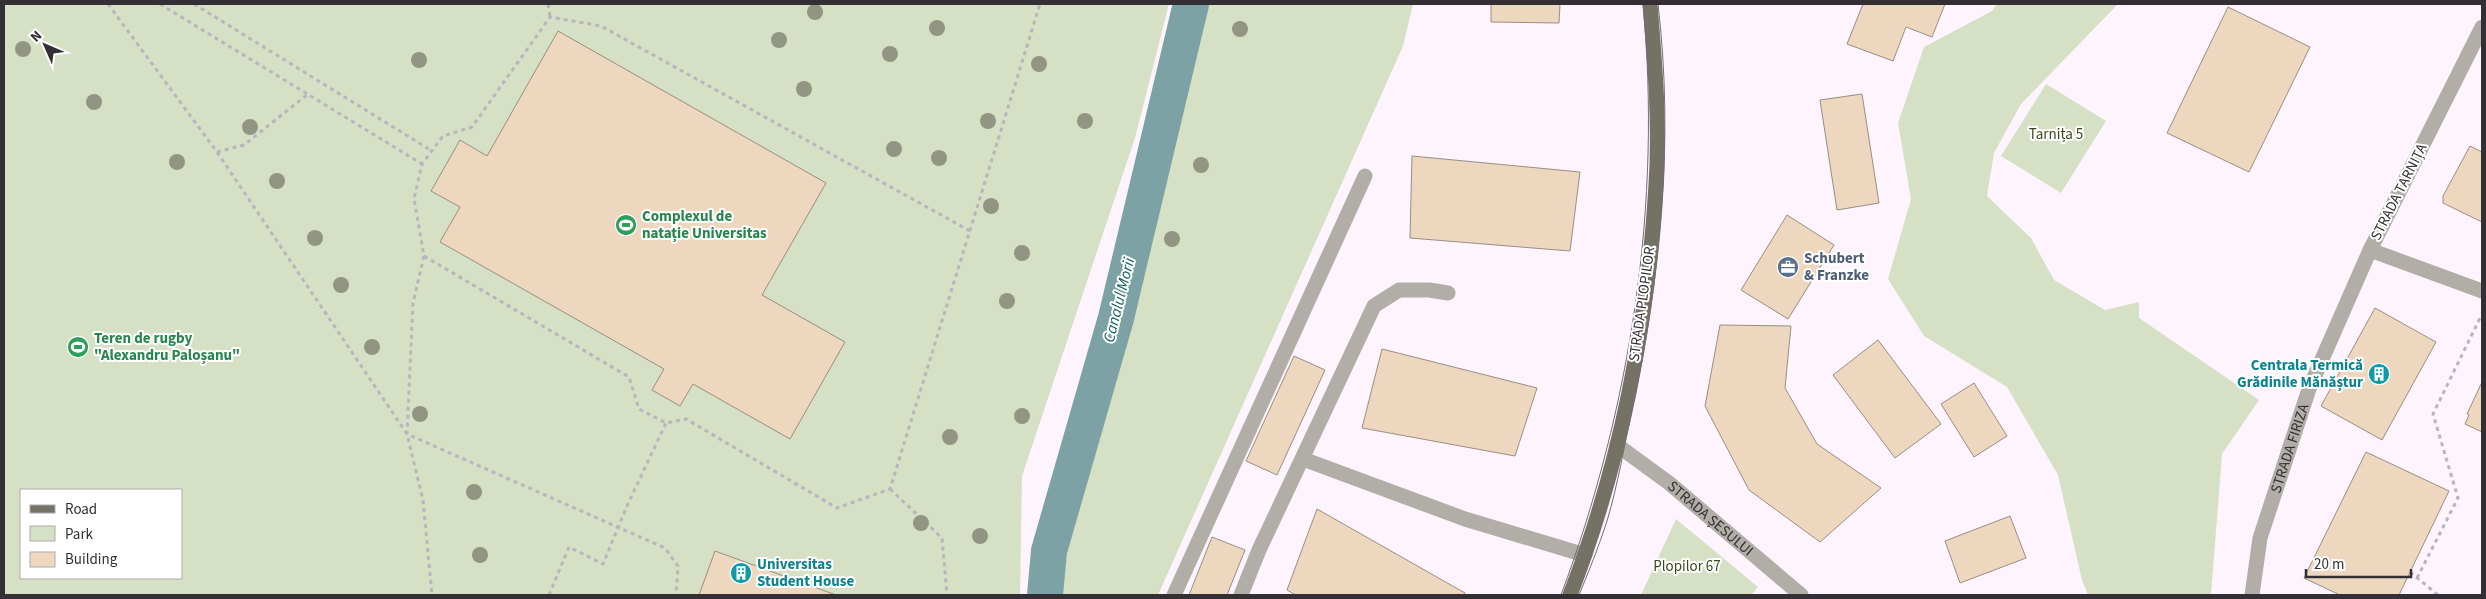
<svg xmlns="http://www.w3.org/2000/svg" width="2486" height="599" viewBox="0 0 2486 599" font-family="'Source Sans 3',sans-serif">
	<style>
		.green { fill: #d5e0c5; fill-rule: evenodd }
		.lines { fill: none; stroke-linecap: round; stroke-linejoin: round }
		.canal { stroke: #7da2a5; stroke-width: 36 }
		.building { fill: #eed7bf; stroke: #998e83 }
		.path { stroke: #bbb4bc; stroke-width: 3; stroke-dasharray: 4 4; stroke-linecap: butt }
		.minor { stroke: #b0aea7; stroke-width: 15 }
		.major { stroke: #747165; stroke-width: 15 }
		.tram { stroke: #736d74; stroke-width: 1 }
		.tree { fill: #919581 }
		.labels { text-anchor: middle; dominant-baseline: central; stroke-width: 4; stroke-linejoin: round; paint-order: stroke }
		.park-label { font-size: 15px; fill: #39481b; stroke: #fff }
		.street-label { font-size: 15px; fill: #332f34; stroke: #fff }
		.leisure-label { font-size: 15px; font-weight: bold; fill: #27864d; stroke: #fff; text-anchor: start }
		.service-label { font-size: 15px; font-weight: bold; fill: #4e5e75; stroke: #fff; text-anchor: start }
		.culture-label { font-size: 15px; font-weight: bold; fill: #0d838f; stroke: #fff; text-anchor: end }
		.water-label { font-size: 16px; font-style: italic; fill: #0e5e63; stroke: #fff }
	</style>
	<rect width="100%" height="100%" fill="#fdf4fe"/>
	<g class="green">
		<path d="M4,4H1169L1135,138L1022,476L1020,595H4ZM21,490H181V578H21Z"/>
		<path d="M1199,4H1413L1403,46L1158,595H1055L1056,555L1149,213Z"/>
		<path d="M1997,4H2118L2021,104L1994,153L1987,196L2031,238L2054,280L2105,310L2139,302V318L2259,400L2222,454L2211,595H2088L2082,580L2058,475L2007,387L1924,336L1888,279L1911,199L1898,123L1924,47L1992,11Z"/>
		<path d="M2046,84L2106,121L2061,193L2001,156Z"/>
		<path d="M1676,519L1758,587L1751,595H1641Z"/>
	</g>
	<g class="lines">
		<path class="canal" d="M1045,595L1049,551L1116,318L1191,4"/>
	</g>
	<g class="building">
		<path d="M1491,4H1560L1559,23L1491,22Z"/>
		<path d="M1863,4H1945L1932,37L1906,27L1893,61L1847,44Z"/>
		<path d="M2228,7L2310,47L2249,172L2167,133Z"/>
		<path d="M558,31L826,183L762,295L845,342L790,439L693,384L680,406L652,390L664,369L440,242L460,207L431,191L460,140L487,156Z"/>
		<path d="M1862,94L1879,203L1837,210L1820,100Z"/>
		<path d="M2470,146L2482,152V222L2443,203V196Z"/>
		<path d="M1412,156L1580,172L1570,251L1410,238Z"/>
		<path d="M1787,215L1834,245L1788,319L1741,290Z"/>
		<path d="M2375,308L2436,342L2382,440L2321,406Z"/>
		<path d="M1720,325L1791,326L1785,388L1817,444L1881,488L1820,542L1749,490L1705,406Z"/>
		<path d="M1878,340L1941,424L1895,458L1833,375Z"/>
		<path d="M1382,349L1537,388L1515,456L1362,428Z"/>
		<path d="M1294,356L1325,370L1277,475L1246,461Z"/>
		<path d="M2482,382V432L2465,424L2469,415L2467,414Z"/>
		<path d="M1974,383L2007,436L1974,457L1941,404Z"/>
		<path d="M2366,452L2449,491L2399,595H2340L2304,578Z"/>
		<path d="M1317,509L1465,593L1464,595H1296L1287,590Z"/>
		<path d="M2010,516L2026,558L1960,583L1945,541Z"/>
		<path d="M1212,537L1245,550L1227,595H1189Z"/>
		<path d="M715,551L836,595H699Z"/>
	</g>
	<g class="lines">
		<g class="path">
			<path d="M108,4L217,152L407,434L423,500L432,595"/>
			<path d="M160,4L422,164"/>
			<path d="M194,4L432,151"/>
			<path d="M548,4L550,17"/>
			<path d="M217,152L244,145L308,94"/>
			<path d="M970,231L601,26L550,17L472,127L443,136L422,164L414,199L424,256L629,377L639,409L666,423L686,419L837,508L890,489L1040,4"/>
			<path d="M424,256L413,303L407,434L665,548L678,566L676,595"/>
			<path d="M890,489L942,538L947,595"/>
			<path d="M2410,572L2438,595"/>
			<path d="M2417,578L2458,498L2433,414L2481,316"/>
			<path d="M549,595L569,547L603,564L627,506L666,423"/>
		</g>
		<g class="minor">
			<path d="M2482,27L2370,250L2482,291"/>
			<path id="s1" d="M1617,445L1669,483L1801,595"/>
			<path d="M1303,459L1465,519L1585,555"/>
			<path d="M1174,595L1365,176"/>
			<path d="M1241,595L1259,550L1374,306L1399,290H1429L1448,293"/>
			<path id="s2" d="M2252,595L2260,538L2309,389L2370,250"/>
		</g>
		<path class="major" d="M1570,595C1620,466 1648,324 1656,185C1660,125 1655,64 1650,4"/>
		<g class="tram">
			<path d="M1561,595C1631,408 1662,203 1643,4"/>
			<path d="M1579,595C1589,571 1599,546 1607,521C1618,484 1624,447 1632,410C1661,276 1674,140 1658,4"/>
		</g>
	</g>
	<g class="tree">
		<circle cx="815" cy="12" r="8"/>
		<circle cx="937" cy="28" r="8"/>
		<circle cx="1240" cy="29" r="8"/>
		<circle cx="779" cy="40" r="8"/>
		<circle cx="23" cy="49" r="8"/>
		<circle cx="890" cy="54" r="8"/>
		<circle cx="419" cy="60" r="8"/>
		<circle cx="1039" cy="64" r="8"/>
		<circle cx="804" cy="89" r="8"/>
		<circle cx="94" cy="102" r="8"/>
		<circle cx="988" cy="121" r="8"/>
		<circle cx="1085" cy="121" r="8"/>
		<circle cx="250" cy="127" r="8"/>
		<circle cx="894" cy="149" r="8"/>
		<circle cx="939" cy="158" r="8"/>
		<circle cx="177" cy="162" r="8"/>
		<circle cx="1201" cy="165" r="8"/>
		<circle cx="277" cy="181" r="8"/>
		<circle cx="991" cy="206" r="8"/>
		<circle cx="315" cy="238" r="8"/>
		<circle cx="1172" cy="239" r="8"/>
		<circle cx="1022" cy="253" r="8"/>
		<circle cx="341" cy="285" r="8"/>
		<circle cx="1007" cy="301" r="8"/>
		<circle cx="372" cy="347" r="8"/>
		<circle cx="420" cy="414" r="8"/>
		<circle cx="1022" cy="416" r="8"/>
		<circle cx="950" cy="437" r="8"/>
		<circle cx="474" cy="492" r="8"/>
		<circle cx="921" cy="523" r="8"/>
		<circle cx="980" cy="536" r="8"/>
		<circle cx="480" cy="555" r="8"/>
	</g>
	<defs>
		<g id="stadium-disc" transform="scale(1.125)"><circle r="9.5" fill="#2e9e5b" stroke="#fff"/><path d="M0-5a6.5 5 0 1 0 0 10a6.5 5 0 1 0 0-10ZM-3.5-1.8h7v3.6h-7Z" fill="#fff"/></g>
		<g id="office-disc" transform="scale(1.125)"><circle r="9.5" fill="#5c6f8a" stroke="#fff"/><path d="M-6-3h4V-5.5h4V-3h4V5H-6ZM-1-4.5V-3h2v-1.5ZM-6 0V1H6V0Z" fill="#fff"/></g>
		<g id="building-disc" transform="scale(1.125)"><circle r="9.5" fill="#0f9aa8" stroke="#fff"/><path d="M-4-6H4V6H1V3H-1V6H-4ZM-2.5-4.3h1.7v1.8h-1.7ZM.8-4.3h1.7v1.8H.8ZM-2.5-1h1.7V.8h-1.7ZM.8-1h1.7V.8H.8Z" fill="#fff"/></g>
	</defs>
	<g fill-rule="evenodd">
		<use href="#stadium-disc" x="626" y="225"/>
		<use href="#office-disc" x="1788" y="267"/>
		<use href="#stadium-disc" x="78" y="347"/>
		<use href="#building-disc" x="2379" y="374"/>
		<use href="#building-disc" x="741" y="573"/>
	</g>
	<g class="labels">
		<g class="park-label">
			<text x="2056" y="134">Tarnița 5</text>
			<text x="1687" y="566">Plopilor 67</text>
		</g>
		<g class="street-label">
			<text transform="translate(2399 192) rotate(-63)">STRADA TARNIȚA</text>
			<text transform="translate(1642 304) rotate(-82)">STRADA PLOPILOR</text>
			<text stroke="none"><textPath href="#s2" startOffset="152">STRADA FIRIZA</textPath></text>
			<text stroke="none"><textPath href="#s1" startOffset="119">STRADA ȘESULUI</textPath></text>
		</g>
		<g class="leisure-label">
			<text x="642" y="216">Complexul de<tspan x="642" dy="17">natație Universitas</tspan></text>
			<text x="94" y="338">Teren de rugby<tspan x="94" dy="17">"Alexandru Paloșanu"</tspan></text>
		</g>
		<g class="service-label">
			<text x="1804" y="258">Schubert<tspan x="1804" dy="17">&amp; Franzke</tspan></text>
		</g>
		<g class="culture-label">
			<text x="2363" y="365">Centrala Termică<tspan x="2363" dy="17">Grădinile Mănăștur</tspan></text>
			<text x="757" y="564" text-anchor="start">Universitas<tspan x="757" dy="17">Student House</tspan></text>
		</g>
		<g class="water-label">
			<text transform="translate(1119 300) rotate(-76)">Canalul Morii</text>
		</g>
	</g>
	<rect width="2486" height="599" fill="none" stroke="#332f34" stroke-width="10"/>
	<rect x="20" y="489" width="162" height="90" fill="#ffffff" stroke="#adacae"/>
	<rect x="30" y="505" width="25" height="8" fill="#747165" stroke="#adacae"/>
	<text x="65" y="514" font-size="15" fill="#332f34">Road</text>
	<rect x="30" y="526" width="25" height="15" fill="#d5e0c5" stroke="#adacae"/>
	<text x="65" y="539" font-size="15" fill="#332f34">Park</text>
	<rect x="30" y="552" width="25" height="15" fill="#eed7bf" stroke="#adacae"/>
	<text x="65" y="564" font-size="15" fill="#332f34">Building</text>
	<g transform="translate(45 45) rotate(315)" stroke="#ffffff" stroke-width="4" paint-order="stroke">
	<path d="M0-4L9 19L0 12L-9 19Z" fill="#332f34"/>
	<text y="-8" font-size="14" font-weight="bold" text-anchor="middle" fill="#332f34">N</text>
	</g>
	<path d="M2306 569v8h105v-8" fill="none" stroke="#332f34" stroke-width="2.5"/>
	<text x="2314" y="569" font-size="15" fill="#332f34" stroke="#ffffff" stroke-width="4" paint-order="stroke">20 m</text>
</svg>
